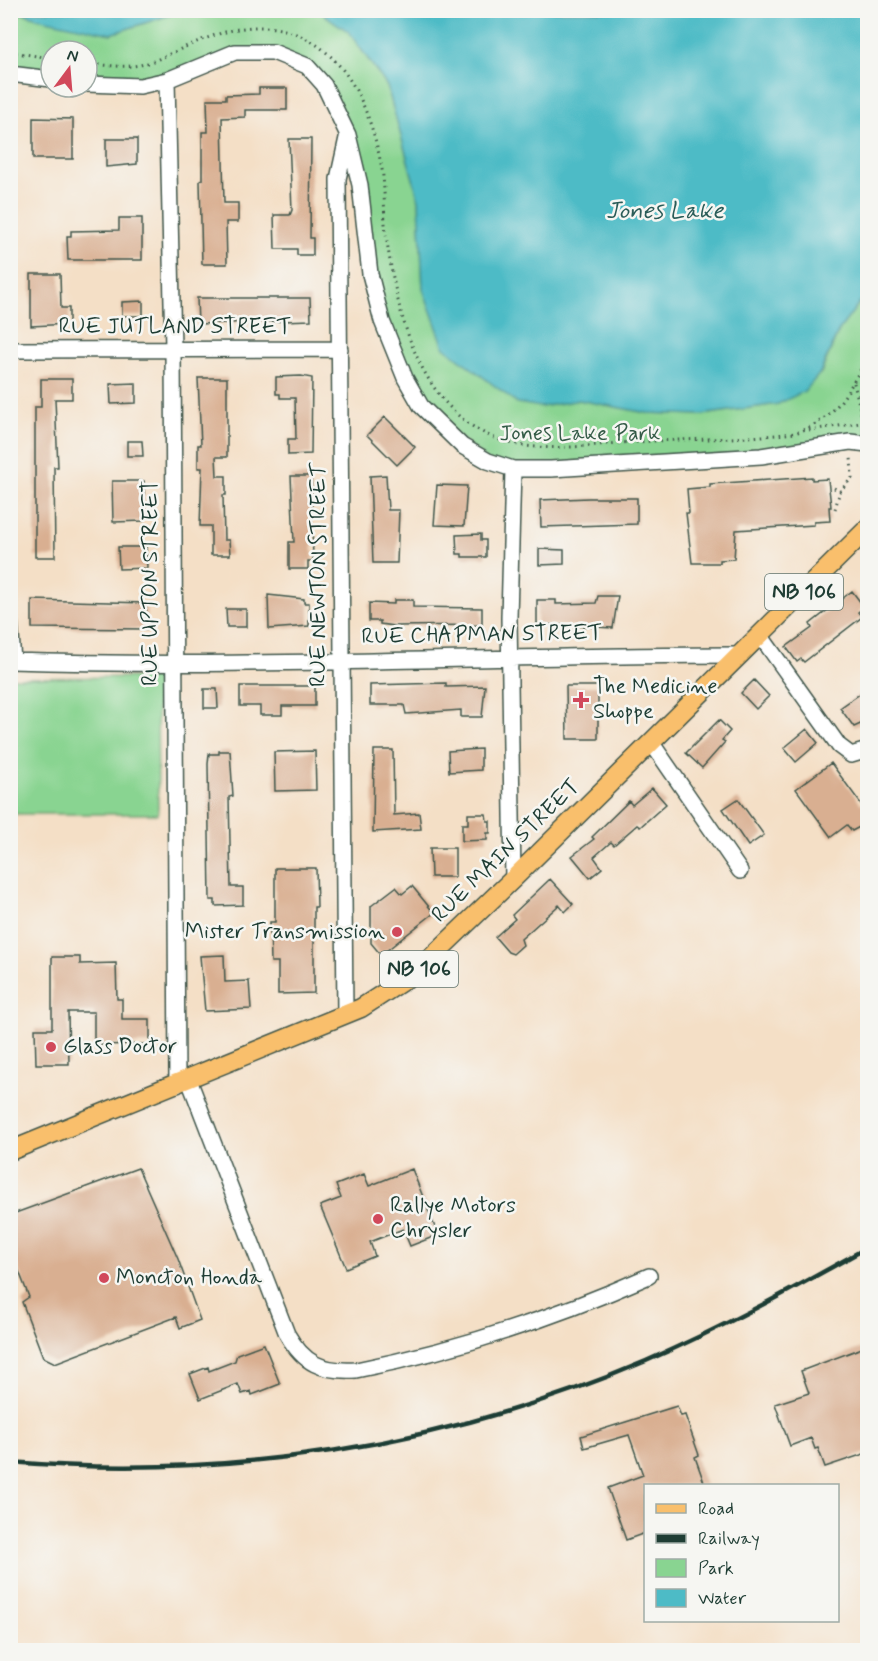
<svg xmlns="http://www.w3.org/2000/svg" width="878" height="1661" viewBox="0 0 878 1661" font-family="Mynerve,sans-serif">
	<style>
		.green { fill: #89d491; stroke: #548862; stroke-width: 1.5 }
		.water { fill: #4dbbc6; stroke: #367c7d; stroke-width: 1.5 }
		.building { fill: #d9af91 }
		.lines { fill: none; stroke-linecap: round; stroke-linejoin: round }
		.minor-casing { stroke: #3f554a; stroke-width: 18 }
		.major-casing { stroke: #3f554a; stroke-width: 21 }
		.path { stroke: #3f554a; stroke-width: 3; stroke-dasharray: 1.5 4.5; stroke-linecap: butt }
		.minor { stroke: #fff; stroke-width: 15 }
		.major { stroke: #f9bf6c; stroke-width: 18 }
		.rail { stroke: #1f3d34; stroke-width: 4.5 }
		.poi-dot { fill: #d1495b; stroke: #f6f6f2; stroke-width: 2 }
		.labels { text-anchor: middle; dominant-baseline: central; stroke-width: 5; stroke-linejoin: round; paint-order: stroke }
		.shield { fill: #f6f6f2; stroke: #60746d; stroke-width: 1.5 }
		.shield-label { font-size: 21px; font-weight: bold; fill: #1f3d34 }
		.street-label { font-size: 22px; fill: #1f3d34; stroke: #f6f6f2 }
		.park-label { font-size: 22px; fill: #345b47; stroke: #f6f6f2 }
		.poi-label { font-size: 22px; fill: #1f3d34; stroke: #f6f6f2; text-anchor: start }
		.water-label { font-size: 24px; font-style: italic; fill: #2a5c58; stroke: #f6f6f2 }
	</style>
	<rect width="100%" height="100%" fill="#f6f6f2"/>
	<filter id="ink" filterUnits="userSpaceOnUse"><feTurbulence type="fractalNoise" baseFrequency=".0167" numOctaves="2"/><feDisplacementMap in="SourceGraphic" scale="12" xChannelSelector="R" yChannelSelector="G"/><feConvolveMatrix kernelMatrix="1 2 1 2 8 2 1 2 1" color-interpolation-filters="sRGB"/></filter>
	<filter id="wash" filterUnits="userSpaceOnUse"><feTurbulence type="fractalNoise" baseFrequency=".008" numOctaves="4" result="noise"/><feDisplacementMap in="SourceGraphic" scale="24" xChannelSelector="R" yChannelSelector="G"/><feGaussianBlur stdDeviation="1.35" result="paint"/><feColorMatrix in="noise" values="0 0 0 0 0 0 0 0 0 0 0 0 0 0 0 0 0 1.4 0 .05"/><feComposite in="paint" operator="in"/></filter>
	<g filter="url(#wash)">
		<rect width="100%" height="100%" fill="#f4dfc6"/>
		<!-- green -->
		<path class="green" d="M11 11 111 34 182 11H319L349 32 387 86 419 200 423 289 541 407 579 400 647 413 702 415 778 404 821 373 839 330 860 302 867 299V444L551 469 488 461 421 406 382 321 348 135 307 66 235 52 167 80 87 84V51H51V79L11 74Z
			M157 677 158 814H11V678Z"/>
		<!-- water -->
		<path class="water" d="M19 11H182L111 34 37 18Z
			M319 11H867V299L860 302 839 330 820 373 805 391 778 404 701 415 647 413 579 400 541 407 517 403 444 347 423 289 419 200 387 86 349 32Z"/>
		<g id="blocks">
			<!-- building -->
			<path class="building" d="M259 88H287V110H245V117L222 118 224 203H238V222H226L227 264H202L200 181 202 180V132H208L207 99H226V95L259 94Z
				M33 118 73 119V159H33Z
				M106 139H137V164L106 167Z
				M289 139H311L310 238H313V255H297V249H275L274 215H290L292 210Z
				M119 218H142V260H68L67 236H71V231L119 230Z
				M31 274H60L61 308H69V324L31 326Z
				M197 298H310L311 320 198 324Z
				M143 301V316H122V302Z
				M301 376 312 378 311 454 288 455V439H296L295 398H280V394H276V377Z
				M198 378H227V457H216L217 476H226V495H223L224 540H229L230 555H211V526H200L202 468H198V445H201Z
				M41 379H72V399H55L58 467H54L55 557H35V407H41Z
				M136 383V403L111 404 110 384Z
				M385 417 415 447 397 465 367 435Z
				M127 441H142L143 456H127Z
				M386 475 388 510H399L397 563H373L370 476Z
				M291 476H311L313 561H308V569H289V542H294Z
				M812 477V480L828 479 831 507H829L830 521 814 522V525L736 530 734 559 720 560V563H692L686 513H689L687 489 710 487V484Z
				M112 481H144V521L113 522Z
				M437 485 467 486 464 526 434 525Z
				M589 498H637V524L541 527 540 500Z
				M481 534V540H486V557H462V554H457L456 535Z
				M118 547H146L147 568 119 569Z
				M539 549 564 550V564L539 565Z
				M852 591 864 607 858 612 862 617 804 662 801 659 797 662 786 647 812 628 810 624Z
				M268 595 304 599V603H309V626L269 629Z
				M598 596H618L613 628 537 624V600H556V604L596 603Z
				M32 600 146 603 147 629 32 628Z
				M394 600H413V607L482 608V625L394 626 380 624V621H369V603L394 604Z
				M226 609H246V627H227Z
				M754 680 769 696 756 709 741 693Z
				M446 683V687L485 686 482 717H461V710L406 714 404 705H370V685Z
				M240 686H315V706H282V715H260V706H240Z
				M566 686H598V739H567Z
				M204 689H217L218 708H204Z
				M867 689V721L854 727 840 708Z
				M719 720 730 731 722 740 725 742 702 768 686 753Z
				M807 729 818 743 796 762 784 748Z
				M481 749V770L449 772 448 751Z
				M374 750H393L394 815 419 813 421 829 373 832Z
				M219 751H230L233 796 229 797 231 887H243V905L215 906V900H210L208 764 209 754H219Z
				M315 751 316 790 275 791 274 752Z
				M831 763 861 804 867 799V823L852 831 847 825 831 837 796 789Z
				M652 788 666 804 640 827 637 825 614 845 611 842 594 857 602 868 590 878 572 856 594 839 592 837 629 801 632 805Z
				M738 799 764 835 748 846 723 809Z
				M468 814H486L487 821H490V833H487V840L462 841V824H468Z
				M430 848H455V877H431Z
				M275 868H316L317 907H314V993L278 994V962H271L270 922H275Z
				M550 879 573 904 565 912 559 905 521 939 523 945 513 954 508 952 495 937 515 919 512 915Z
				M412 886 434 913 381 955 371 943V906L396 887 402 894Z
				M224 955 225 982 249 981 251 1009 205 1011 200 956Z
				M52 957H80V964L116 963 117 999H122V1019H150V1044L94 1045V1012H68L69 1064H36L35 1029H52Z
				M138 1168 178 1259 200 1320 180 1328 176 1317 55 1363 43 1357 22 1302 29 1297 10 1248V1215Z
				M412 1169 438 1235 410 1246 403 1229 370 1242 375 1256 346 1268 320 1206 341 1198 336 1185 364 1174 369 1186Z
				M264 1344 280 1384 252 1395 251 1391 242 1394 238 1384 200 1399 190 1374 208 1367 209 1371 235 1361 237 1354Z
				M867 1346V1453L825 1467 818 1448 815 1449 811 1438 790 1446 775 1404 809 1393 801 1371Z
				M677 1406 681 1416 685 1415 699 1455 695 1457 705 1485H645V1533L626 1540 608 1488 643 1475 629 1435 584 1448 581 1436Z"/>
		</g>
	</g>
	<g filter="url(#ink)">
		<use href="#blocks" fill-opacity="0" stroke="#3f554a" stroke-width="1.5"/>
		<g class="lines">
			<defs>
				<path id="minor" d="M10 74 51 79
					M167 80 173 348 177 1085
					M87 84 140 86 167 80 235 52H273L307 66 324 85 348 135 360 185 370 274 382 321 405 378 421 406 462 446 488 461 513 469H551L761 456 850 442 868 444
					M10 350 340 349
					M513 469 509 618 513 879
					M10 621 13 661
					M760 635 839 746 851 755 868 750
					M10 661C253 669 496 655 739 655
					M651 742 740 871
					M345 1015 338 179 347 138
					M189 1080 287 1334C304 1364 322 1372 356 1370 458 1350 554 1318 649 1276"/>
				<path id="major" d="M10 1151 361 1008 415 973 513 879 868 528"/>
			</defs>
			<!-- minor casing -->
			<use href="#minor" class="minor-casing"/>
			<!-- major casing -->
			<use href="#major" class="major-casing"/>
			<!-- path -->
			<path class="path" d="M10 52 51 58
				M87 63C102 65 117 67 132 66 147 65 161 58 174 52 216 33 258 15 303 37 351 60 371 115 381 164 386 187 383 211 386 234 396 309 417 408 497 439 539 455 592 444 636 442 689 439 743 439 795 433 839 418 845 393 868 358
				M854 383 863 422
				M809 430 868 422
				M834 488 840 491 852 478 851 456
				M835 509 840 491
				M867 838 868 839"/>
			<!-- minor -->
			<use href="#minor" class="minor"/>
			<!-- major -->
			<use href="#major" class="major"/>
			<!-- rail -->
			<path class="rail" d="M10 1462C228 1480 445 1447 646 1361 722 1328 795 1288 868 1247"/>
		</g>
	</g>
	<!-- markers -->
	<g class="poi-dot">
		<path d="M578 691h6v6h6v6h-6v6h-6v-6h-6v-6h6z"/>
		<circle cx="397" cy="932" r="6"/>
		<circle cx="51" cy="1047" r="6"/>
		<circle cx="378" cy="1219" r="6"/>
		<circle cx="104" cy="1278" r="6"/>
	</g>
	<g class="labels">
		<!-- shield labels -->
		<g class="shield">
			<rect x="765" y="574" width="78" height="36" rx="4.5"/>
			<rect x="380" y="951" width="78" height="36" rx="4.5"/>
		</g>
		<g class="shield-label">
			<text x="804" y="592">NB 106</text>
			<text x="419" y="969">NB 106</text>
		</g>
		<!-- street labels -->
		<g class="street-label">
			<text x="175" y="327">RUE JUTLAND STREET</text>
			<text transform="translate(319 575) rotate(-90)">RUE NEWTON STREET</text>
			<text transform="translate(151 583) rotate(-90)">RUE UPTON STREET</text>
			<text transform="translate(482 635) rotate(-1)">RUE CHAPMAN STREET</text>
			<text transform="translate(506 851) rotate(-44)">RUE MAIN STREET</text>
		</g>
		<!-- park labels -->
		<g class="park-label">
			<text x="580" y="434">Jones Lake Park</text>
		</g>
		<!-- poi labels -->
		<g class="poi-label">
			<text x="593" y="687">The Medicine<tspan x="593" dy="25">Shoppe</tspan></text>
			<text x="385" y="932" text-anchor="end">Mister Transmission</text>
			<text x="63" y="1047">Glass Doctor</text>
			<text x="390" y="1206">Rallye Motors<tspan x="390" dy="25">Chrysler</tspan></text>
			<text x="116" y="1278">Moncton Honda</text>
		</g>
		<!-- water labels -->
		<g class="water-label">
			<text x="665" y="211">Jones Lake</text>
		</g>
	</g>
	<!-- margin -->
	<rect width="878" height="1661" fill="none" stroke="#f6f6f2" stroke-width="36"/>
	<!-- legend -->
	<rect x="644" y="1484" width="195" height="138" fill="#f6f6f2" stroke="#a0aca6" stroke-width="1.5"/>
	<rect x="656" y="1504" width="30" height="9" fill="#f9bf6c" stroke="#a0aca6" stroke-width="1.5"/>
	<text x="698" y="1514" font-size="18" fill="#1f3d34">Road</text>
	<rect x="656" y="1534" width="30" height="9" fill="#1f3d34" stroke="#a0aca6" stroke-width="1.5"/>
	<text x="698" y="1544" font-size="18" fill="#1f3d34">Railway</text>
	<rect x="656" y="1559" width="30" height="18" fill="#89d491" stroke="#a0aca6" stroke-width="1.5"/>
	<text x="698" y="1574" font-size="18" fill="#1f3d34">Park</text>
	<rect x="656" y="1589" width="30" height="18" fill="#4dbbc6" stroke="#a0aca6" stroke-width="1.5"/>
	<text x="698" y="1604" font-size="18" fill="#1f3d34">Water</text>
	<!-- north arrow -->
	<g transform="translate(69 69) rotate(16)"><circle r="28" fill="#f6f6f2" stroke="#a0aca6" stroke-width="1.5"/>
	<path d="M0-4.5L10 22L0 15L-10 22Z" fill="#d1495b"/>
	<text y="-9" font-size="16" font-weight="bold" text-anchor="middle" fill="#1f3d34">N</text>
	</g>
</svg>
